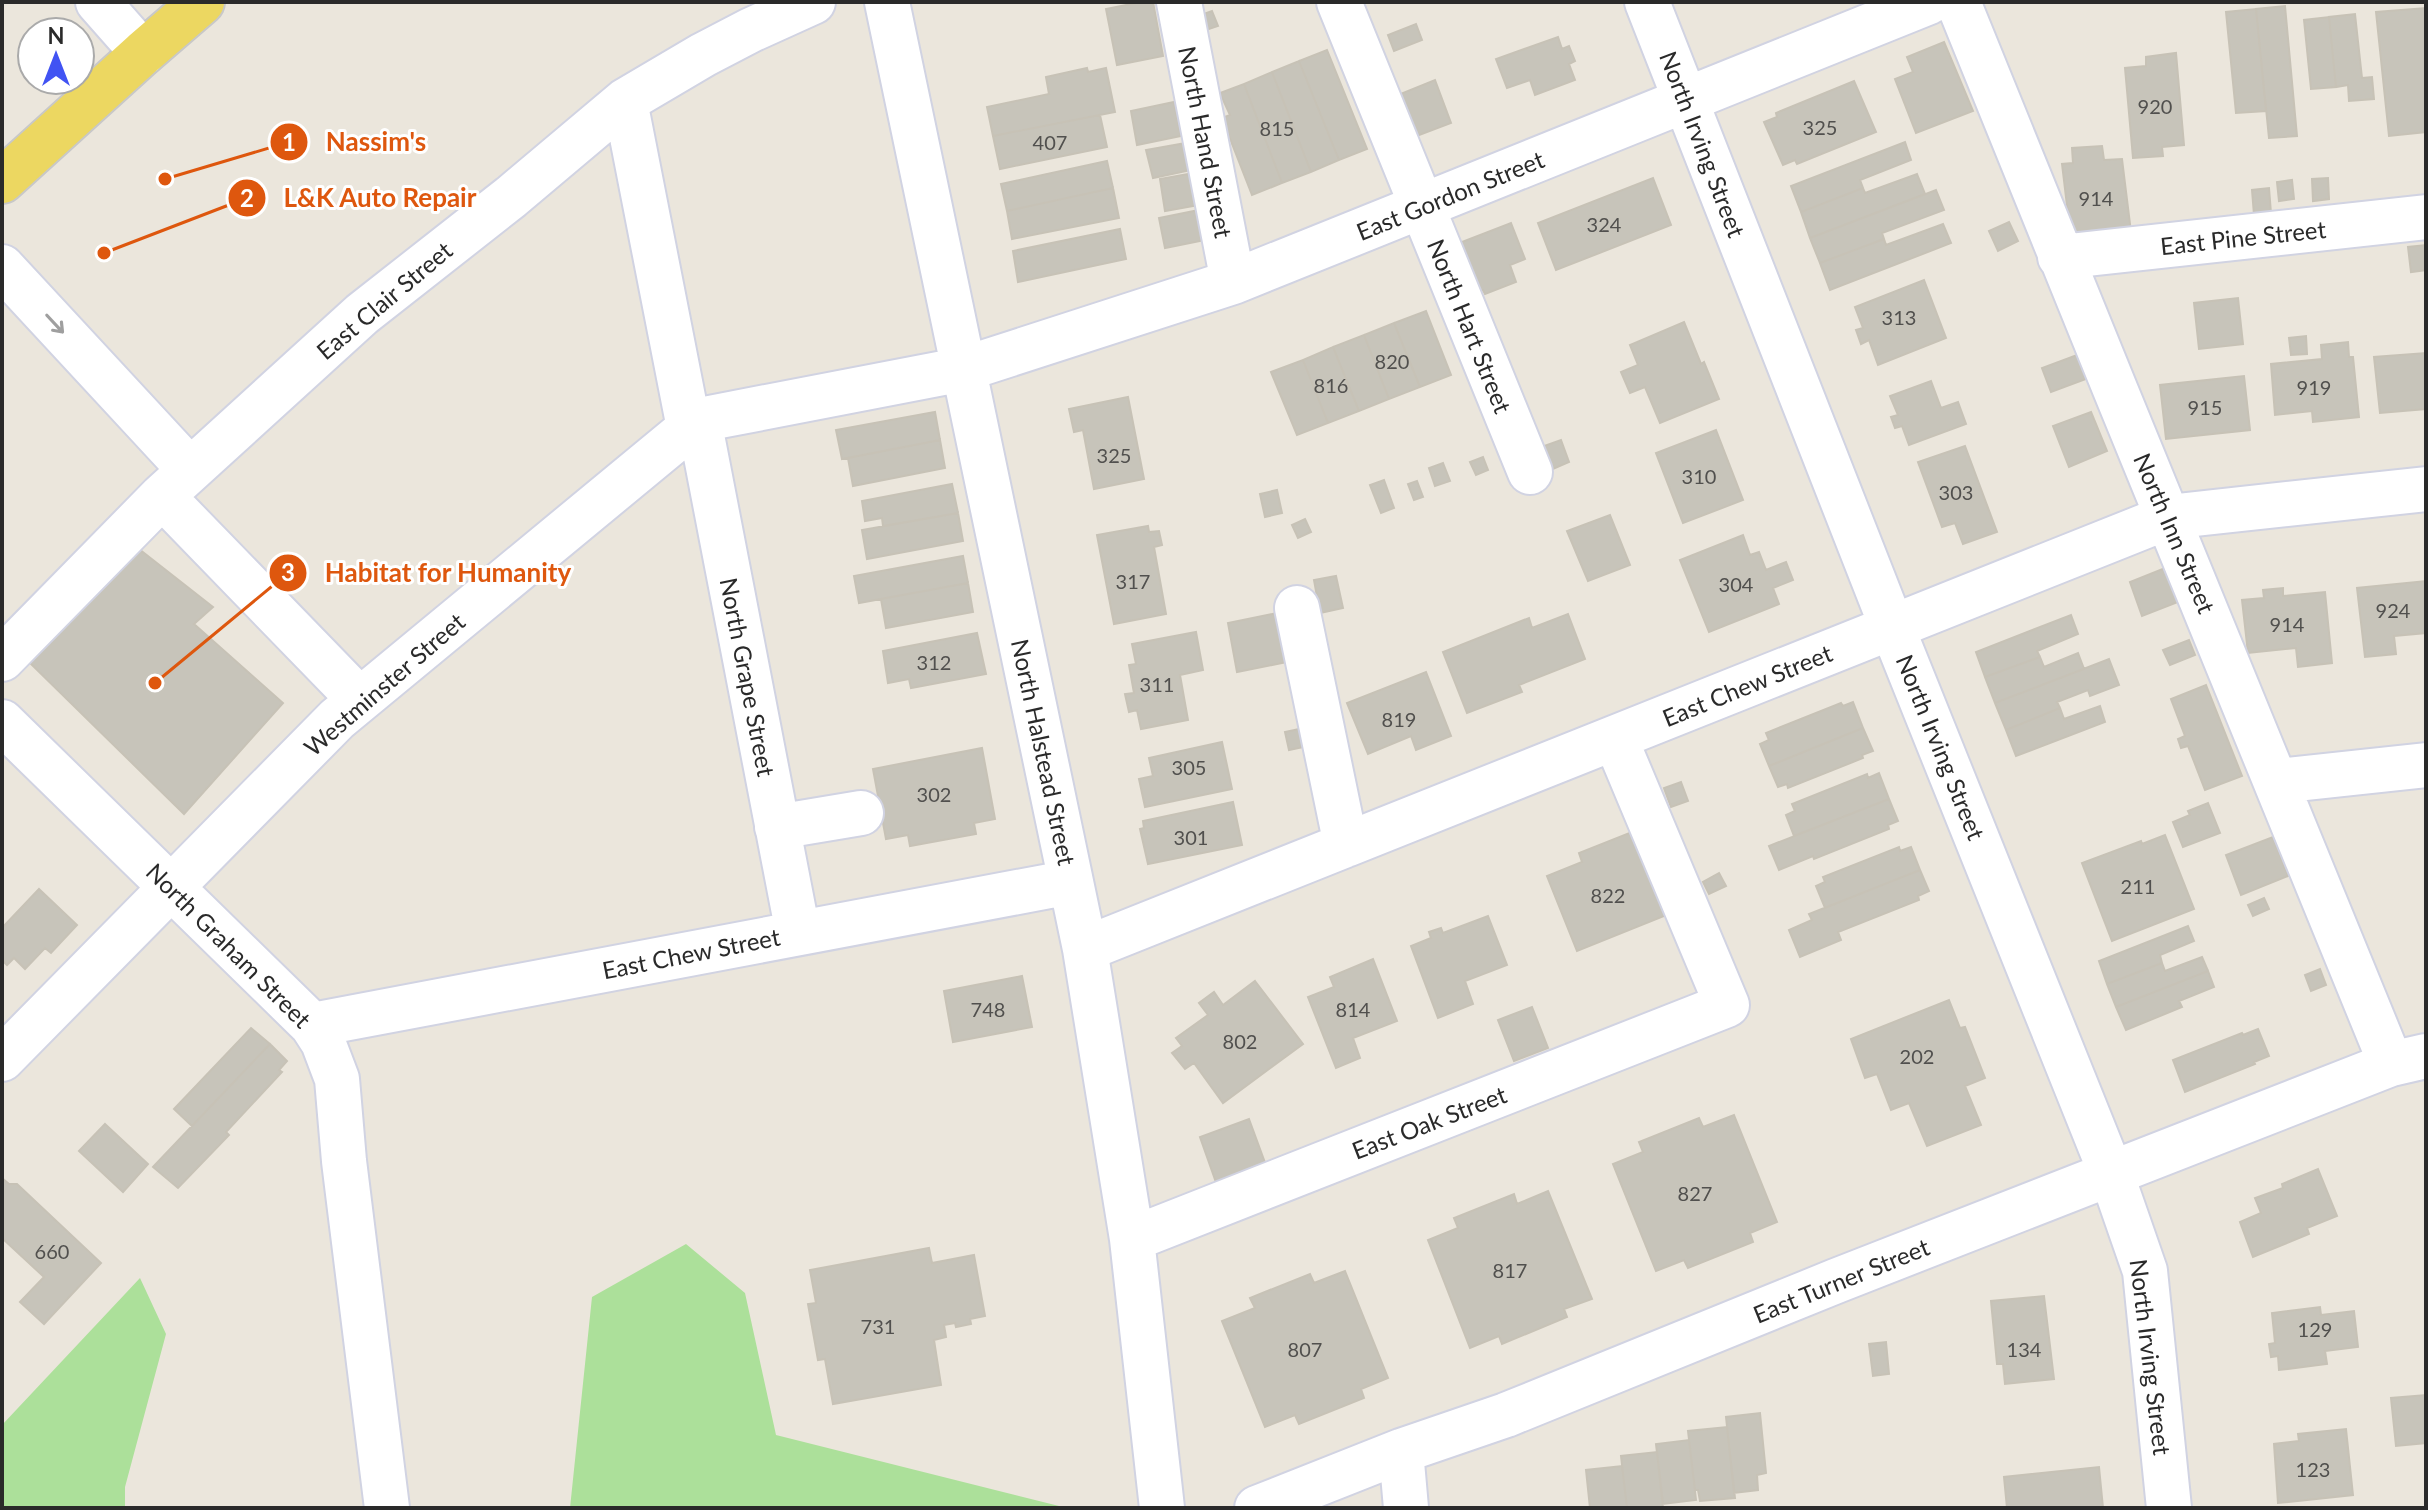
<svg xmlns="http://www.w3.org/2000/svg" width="2428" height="1510" viewBox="0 0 2428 1510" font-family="Lato,sans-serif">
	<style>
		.green { fill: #ace09a }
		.building { fill: #c7c4ba; stroke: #c7c2b6; stroke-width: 2 }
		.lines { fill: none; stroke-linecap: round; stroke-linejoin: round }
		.minor-casing { stroke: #d1d3e2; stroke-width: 48 }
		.major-casing { stroke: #c8c8c8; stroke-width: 48 }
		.minor { stroke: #fff; stroke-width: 44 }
		.major { stroke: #ecd761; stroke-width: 44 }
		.oneway { stroke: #9f9f9f }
		.labels { text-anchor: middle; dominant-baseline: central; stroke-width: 6; stroke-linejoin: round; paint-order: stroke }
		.number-label { font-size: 20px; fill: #51504e }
		.street-label { font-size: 24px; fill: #2a2a2a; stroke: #fff }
		.leader { fill: none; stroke: #de570e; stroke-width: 3 }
		.callout-dot { fill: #de570e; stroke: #fff; stroke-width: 3 }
		.mark-label { font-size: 24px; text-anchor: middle; font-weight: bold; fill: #fff }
		.callout-label { font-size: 26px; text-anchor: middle; font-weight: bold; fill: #de570e; stroke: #fff; stroke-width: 6; stroke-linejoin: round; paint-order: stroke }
	</style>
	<rect width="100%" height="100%" fill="#ebe6dc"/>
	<!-- green -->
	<path class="green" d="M686 1244 745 1293 776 1435 1067 1508H570L592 1297Z
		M140 1278 166 1334 125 1487V1508H2V1425Z"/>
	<!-- building -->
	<path class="building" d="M1141 2H1153L1163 56 1117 65 1106 9Z
		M2285 6 2297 136 2269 138 2256 9Z
		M2426 8V132L2389 136 2376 12Z
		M2256 9 2266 111 2236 113 2226 12Z
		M1212 11 1218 26 1200 32 1195 17Z
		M2355 14 2362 78 2372 77 2374 99 2349 101 2348 85 2336 87 2329 17Z
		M2329 17 2336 87 2311 89 2304 20Z
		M1416 24 1422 40 1394 51 1388 35Z
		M1558 37 1562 49 1569 46 1575 61 1569 64 1575 80 1535 95 1530 80 1507 88 1496 59Z
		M1944 42 1973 111 1916 133 1895 79 1913 72 1907 57Z
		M1327 50 1367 149 1339 160 1299 61Z
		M2176 53 2184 145 2162 147 2163 156 2133 158 2125 68 2146 66V57Z
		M1299 61 1339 160 1311 172 1272 72Z
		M1087 68 1088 72 1106 68 1115 112 993 136 987 107 1049 94 1046 77Z
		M1272 72 1311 172 1282 183 1244 84Z
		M1435 80 1451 123 1414 137 1398 95Z
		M1854 81 1876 132 1797 164 1795 160 1783 165 1764 122 1777 117 1776 113Z
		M1244 84 1282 183 1252 195 1222 118 1230 115 1220 93Z
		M1174 102 1181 136 1137 145 1131 111Z
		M1100 115 1107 147 1000 169 993 136Z
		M1905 142 1911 160 1860 180 1863 188 1801 212 1791 186Z
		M1186 143 1191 170 1153 178 1146 150Z
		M2102 146 2104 160 2122 159 2131 232 2071 239 2062 164 2073 163 2072 148Z
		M1107 161 1113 188 1007 211 1001 184Z
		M1194 173 1199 205 1165 211 1160 179Z
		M1917 174 1925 194 1810 238 1801 212 1863 188 1865 193Z
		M1653 178 1671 225 1556 270 1538 223Z
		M2328 178 2329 199 2313 201 2312 179Z
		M2292 180 2294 199 2279 201 2277 182Z
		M1113 188 1119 218 1012 239 1007 211Z
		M2269 188 2271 213 2254 215 2252 190Z
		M1936 190 1944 210 1882 233 1884 239 1820 263 1810 238Z
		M1199 210 1205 240 1165 248 1159 218Z
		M2009 222 2018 241 1998 251 1989 231Z
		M1511 223 1525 259 1510 265 1516 282 1485 294 1483 290 1472 294 1454 245Z
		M1943 224 1951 243 1830 290 1820 263 1884 239 1886 245Z
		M1120 229 1126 259 1018 282 1013 251Z
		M2426 245V270L2411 272 2408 247Z
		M1924 280 1946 338 1878 365 1869 340 1861 344 1856 330 1863 328 1855 307Z
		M2238 298 2243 344 2199 349 2194 303Z
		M1426 311 1451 375 1420 387 1394 323Z
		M1684 322 1701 364 1704 362 1719 399 1660 423 1645 387 1630 393 1621 372 1638 365 1630 345Z
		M1394 323 1420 387 1389 399 1364 335Z
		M1364 335 1389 399 1359 411 1333 347Z
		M2306 336 2307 354 2291 355 2289 338Z
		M2348 342 2349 357H2353L2359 417 2313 422 2312 411 2275 415 2271 364 2322 359 2321 345Z
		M1333 347 1359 411 1328 423 1303 360Z
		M2426 353V409L2380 413 2374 357Z
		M2077 355 2086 379 2051 392 2042 368Z
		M1303 360 1328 423 1297 435 1271 372Z
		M2244 376 2250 430 2166 439 2160 385Z
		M1931 381 1941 408 1958 402 1966 424 1909 445 1902 426 1895 428 1891 417 1898 415 1890 396Z
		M1128 397 1144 479 1094 489 1083 430 1074 432 1069 409Z
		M935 412 940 440 842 459 836 430Z
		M2091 412 2107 451 2069 467 2053 426Z
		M1716 430 1743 500 1683 523 1656 453Z
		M940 440 945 468 853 486 848 458Z
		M1561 440 1569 462 1553 469 1544 446Z
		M1965 446 1997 532 1963 544 1955 523 1942 527 1918 462Z
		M1483 457 1488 470 1476 475 1470 462Z
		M1443 463 1450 481 1435 486 1429 468Z
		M1384 480 1394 508 1381 513 1370 485Z
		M1417 481 1423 497 1414 500 1408 484Z
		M952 484 958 513 883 526 882 518 865 521 862 501Z
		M1277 490 1282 513 1265 517 1260 494Z
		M958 513 963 541 867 559 862 530Z
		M1610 515 1630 565 1588 581 1567 531Z
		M1305 519 1311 532 1298 538 1292 525Z
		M1148 526 1149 532 1159 531 1162 545 1154 547 1166 614 1114 624 1097 535Z
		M1743 535 1750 555 1759 552 1766 570 1786 562 1793 580 1773 588 1779 604 1709 632 1680 560Z
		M139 549 213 607 194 624 283 703 184 814 30 663Z
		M963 556 968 583 859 603 854 576Z
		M2165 568 2178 602 2142 616 2130 582Z
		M1336 576 1343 608 1320 613 1314 580Z
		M2426 581V633L2394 636 2396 654 2365 657 2357 588Z
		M968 583 973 612 886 628 881 599Z
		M2283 588V596L2325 592 2332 663 2298 667 2296 648 2248 653 2242 600 2264 598 2263 590Z
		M1277 613 1287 662 1237 672 1228 623Z
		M1568 614 1585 659 1519 685 1522 692 1467 713 1443 652 1529 618 1532 628Z
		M2071 615 2078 634 2037 651 2040 657 1985 677 1976 652Z
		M1196 632 1203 670 1180 675 1188 720 1141 729 1137 710 1129 712 1125 694 1134 693 1129 665 1136 664 1132 644Z
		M977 633 986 674 911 688 909 679 888 683 883 651Z
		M2189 640 2195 655 2170 665 2163 650Z
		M2078 653 2084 669 1995 703 1985 677 2040 657 2044 667Z
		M2109 659 2119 685 2090 696 2088 690 2057 702 2060 708 2006 730 1995 703Z
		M1426 672 1451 736 1416 750 1411 736 1368 754 1347 703Z
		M2206 685 2242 776 2205 790 2188 746 2181 748 2178 739 2185 736 2171 699Z
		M1853 702 1863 728 1769 766 1760 744 1769 740 1766 733 1841 703 1843 706Z
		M2100 706 2105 722 2016 756 2006 730 2060 708 2064 719Z
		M1304 728 1308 746 1289 750 1285 732Z
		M1863 728 1873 751 1862 755 1863 758 1788 788 1787 784 1778 787 1769 766Z
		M1222 742 1232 789 1145 807 1139 779 1153 776 1149 758Z
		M982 748 995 819 974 823 976 834 910 846 908 835 886 839 873 769Z
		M1879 773 1889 799 1794 836 1786 815 1795 811 1792 804 1867 774 1868 778Z
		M1681 782 1688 801 1671 807 1664 788Z
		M1889 799 1898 821 1888 825 1889 829 1814 859 1813 856 1779 870 1769 846Z
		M1233 802 1242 845 1148 864 1140 829 1144 828 1143 821Z
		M2208 803 2220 833 2183 847 2173 822 2190 815 2188 811Z
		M1637 830 1669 914 1577 951 1547 876 1582 862 1579 853Z
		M2165 835 2194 909 2112 941 2082 863 2141 841 2142 844Z
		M2273 837 2288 876 2241 895 2226 855Z
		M1899 847 1900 851 1911 847 1920 870 1825 908 1816 886 1825 882 1823 877Z
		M1920 870 1929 891 1918 896 1919 900 1838 932 1841 940 1800 957 1789 930 1812 920 1809 914Z
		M1719 873 1726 886 1709 894 1703 882Z
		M39 889 77 925 51 953 45 948 25 969 14 958 7 965 2 960V928Z
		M2264 898 2269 909 2253 916 2248 905Z
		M1488 916 1507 965 1465 981 1473 1004 1438 1018 1411 946 1431 938 1429 932 1441 928 1443 933Z
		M2188 926 2194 941 2160 955 2162 963 2107 984 2099 961Z
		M2202 957 2208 971 2116 1007 2107 984 2162 963 2165 971Z
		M1373 959 1397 1021 1353 1038 1360 1058 1336 1068 1308 997 1334 987 1330 977Z
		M2320 969 2326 985 2311 991 2305 975Z
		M2208 971 2214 987 2179 1001 2182 1007 2126 1030 2116 1007Z
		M1022 976 1032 1027 953 1042 944 991Z
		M1255 981 1303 1044 1223 1103 1194 1063 1185 1069 1172 1053 1182 1046 1176 1038 1208 1015 1199 1003 1214 992 1223 1005Z
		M1949 1000 1960 1028 1965 1027 1985 1078 1965 1086 1981 1125 1927 1146 1909 1103 1891 1110 1877 1074 1865 1078 1851 1039Z
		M1532 1007 1548 1048 1514 1061 1498 1020Z
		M251 1028 270 1044 192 1126 174 1109Z
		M2258 1029 2269 1056 2254 1062 2255 1064 2185 1092 2173 1060 2242 1033 2243 1035Z
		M270 1044 287 1061 279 1070 282 1072 226 1132 229 1135 178 1188 153 1167Z
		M1734 1115 1777 1222 1750 1233 1753 1242 1688 1268 1684 1260 1656 1271 1613 1164 1643 1152 1639 1142 1699 1118 1703 1127Z
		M1249 1119 1268 1171 1218 1188 1200 1137Z
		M105 1124 148 1164 123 1192 79 1151Z
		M2318 1169 2337 1216 2307 1228 2309 1234 2253 1257 2240 1222 2261 1213 2255 1198 2283 1188 2282 1184Z
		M2 1178 9 1184H17L101 1263 44 1324 20 1302 44 1277 2 1238Z
		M1548 1191 1592 1299 1564 1309 1567 1317 1502 1344 1499 1336 1470 1348 1428 1240 1458 1228 1454 1218 1514 1194 1517 1204Z
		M929 1248 932 1263 974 1255 985 1316 970 1319 971 1324 956 1327 955 1323 944 1325 946 1337 934 1340 941 1385 833 1404 825 1359 818 1360 808 1304 816 1303 810 1270Z
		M1345 1271 1388 1378 1361 1389 1364 1398 1299 1424 1295 1415 1265 1427 1222 1321 1255 1308 1250 1298 1310 1274 1314 1283Z
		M2044 1296 2054 1379 2005 1384 2003 1364H1997L1991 1301Z
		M2320 1307 2321 1315 2354 1311 2358 1347 2325 1351 2327 1364 2279 1370 2278 1356 2271 1357 2269 1344 2275 1343 2272 1313Z
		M1886 1342 1889 1374 1873 1376 1869 1344Z
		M2426 1395V1443L2396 1446 2391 1398Z
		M1760 1413 1766 1473 1757 1475 1758 1490 1734 1493 1726 1417Z
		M1727 1427 1735 1498 1700 1501 1698 1490H1695L1688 1431Z
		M2346 1429 2353 1495 2278 1503 2274 1444 2299 1441 2298 1434Z
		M1689 1440 1696 1500 1663 1504 1656 1444Z
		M1657 1452 1663 1508H1627L1621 1456Z
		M1622 1466 1627 1508H1590L1586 1470Z
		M2099 1467 2103 1508H2007L2004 1477Z"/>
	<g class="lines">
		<defs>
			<path id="minor" d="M98 2 143 53
				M887 2 1085 949 1132 1239 1162 1508
				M1179 2 1233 282
				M1339 2 1530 472
				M1647 2 1892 627 2111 1173 2145 1271 2169 1508
				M1958 2C2100 357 2248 709 2391 1064
				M625 101 689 428
				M2060 257 2426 217
				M2 267 190 470
				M699 420 798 933
				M162 496 360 700
				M1297 608 1346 845
				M2 659 162 496 362 314 511 197 625 101 703 55 751 30 813 2
				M2 722 312 1025 323 1042 337 1079 344 1161 387 1508
				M2277 781 2426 765
				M777 827 861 813
				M1085 949 2168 517 2426 489
				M312 1025 1071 882
				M2 1059 337 719 699 420 964 369 1233 282 1929 2
				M1132 1239 1727 1005 1615 738
				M1401 1451 1406 1508
				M1257 1508 1401 1451 1506 1415 1836 1281 2391 1064 2426 1056"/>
			<path id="major" d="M2 181 143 53 202 2"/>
		</defs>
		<!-- minor casing -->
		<use href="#minor" class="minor-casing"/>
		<!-- major casing -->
		<use href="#major" class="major-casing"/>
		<!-- minor -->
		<use href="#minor" class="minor"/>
		<!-- major -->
		<use href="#major" class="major"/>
	</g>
	<!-- one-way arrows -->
	<defs><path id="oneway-shaft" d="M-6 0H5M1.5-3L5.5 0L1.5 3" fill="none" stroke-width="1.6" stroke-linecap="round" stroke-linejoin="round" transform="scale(2)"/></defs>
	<use class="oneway" href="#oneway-shaft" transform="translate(55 324) rotate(47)"/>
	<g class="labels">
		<!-- number labels -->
		<g class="number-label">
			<text x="2155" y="106">920</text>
			<text x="1820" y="127">325</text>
			<text x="1277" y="128">815</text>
			<text x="1050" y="142">407</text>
			<text x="2096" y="198">914</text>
			<text x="1604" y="224">324</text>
			<text x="1899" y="317">313</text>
			<text x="1392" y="361">820</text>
			<text x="1331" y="385">816</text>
			<text x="2314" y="387">919</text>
			<text x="2205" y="407">915</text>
			<text x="1114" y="455">325</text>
			<text x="1699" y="476">310</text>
			<text x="1956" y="492">303</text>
			<text x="1133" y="581">317</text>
			<text x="1736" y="584">304</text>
			<text x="2393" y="610">924</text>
			<text x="2287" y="624">914</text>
			<text x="934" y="662">312</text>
			<text x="1157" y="684">311</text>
			<text x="1399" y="719">819</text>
			<text x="1189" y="767">305</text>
			<text x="934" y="794">302</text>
			<text x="1191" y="837">301</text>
			<text x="2138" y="886">211</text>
			<text x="1608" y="895">822</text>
			<text x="988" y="1009">748</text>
			<text x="1353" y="1009">814</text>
			<text x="1240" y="1041">802</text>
			<text x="1917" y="1056">202</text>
			<text x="1695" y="1193">827</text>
			<text x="52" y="1251">660</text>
			<text x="1510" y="1270">817</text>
			<text x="878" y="1326">731</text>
			<text x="2315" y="1329">129</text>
			<text x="1305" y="1349">807</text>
			<text x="2024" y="1349">134</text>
			<text x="2313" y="1469">123</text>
		</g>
		<!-- street labels -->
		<g class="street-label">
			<text transform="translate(1206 142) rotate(79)">North Hand Street</text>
			<text transform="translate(1703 144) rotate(69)">North Irving Street</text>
			<text transform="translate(1450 195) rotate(-22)">East Gordon Street</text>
			<text transform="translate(2243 237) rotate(-6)">East Pine Street</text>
			<text transform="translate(384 300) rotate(-40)">East Clair Street</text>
			<text transform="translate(1470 326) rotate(68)">North Hart Street</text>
			<text transform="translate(2175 533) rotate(67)">North Inn Street</text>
			<text transform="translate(748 677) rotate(79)">North Grape Street</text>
			<text transform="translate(384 684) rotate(-41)">Westminster Street</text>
			<text transform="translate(1747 685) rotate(-22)">East Chew Street</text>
			<text transform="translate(1941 747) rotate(68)">North Irving Street</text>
			<text transform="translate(1044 752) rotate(78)">North Halstead Street</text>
			<text transform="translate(229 945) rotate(45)">North Graham Street</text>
			<text transform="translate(691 953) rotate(-11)">East Chew Street</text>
			<text transform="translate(1429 1122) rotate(-21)">East Oak Street</text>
			<text transform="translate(1841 1280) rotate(-22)">East Turner Street</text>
			<text transform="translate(2151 1357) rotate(83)">North Irving Street</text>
		</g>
	</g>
	<!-- callouts -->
	<path class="leader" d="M165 179L289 142M104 253L247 198M155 683L288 573"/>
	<g class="callout-dot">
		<circle cx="165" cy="179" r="8"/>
		<circle cx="104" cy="253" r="8"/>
		<circle cx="155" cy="683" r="8"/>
		<circle cx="289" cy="142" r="20"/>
		<circle cx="247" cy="198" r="20"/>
		<circle cx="288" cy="573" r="20"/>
	</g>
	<g class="mark-label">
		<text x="289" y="151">1</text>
		<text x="247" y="207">2</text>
		<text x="288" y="581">3</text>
	</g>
	<g class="callout-label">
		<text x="376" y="151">Nassim's</text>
		<text x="380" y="207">L&amp;K Auto Repair</text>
		<text x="448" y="582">Habitat for Humanity</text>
	</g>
	<!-- border -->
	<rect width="2428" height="1510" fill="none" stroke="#2a2a2a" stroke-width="8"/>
	<!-- north arrow -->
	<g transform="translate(56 56)"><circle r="38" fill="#ffffff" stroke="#aaaaaa" stroke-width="2"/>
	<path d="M0-6L14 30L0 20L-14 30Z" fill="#4153f3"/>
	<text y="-12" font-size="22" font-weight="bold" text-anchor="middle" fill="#2a2a2a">N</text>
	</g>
</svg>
